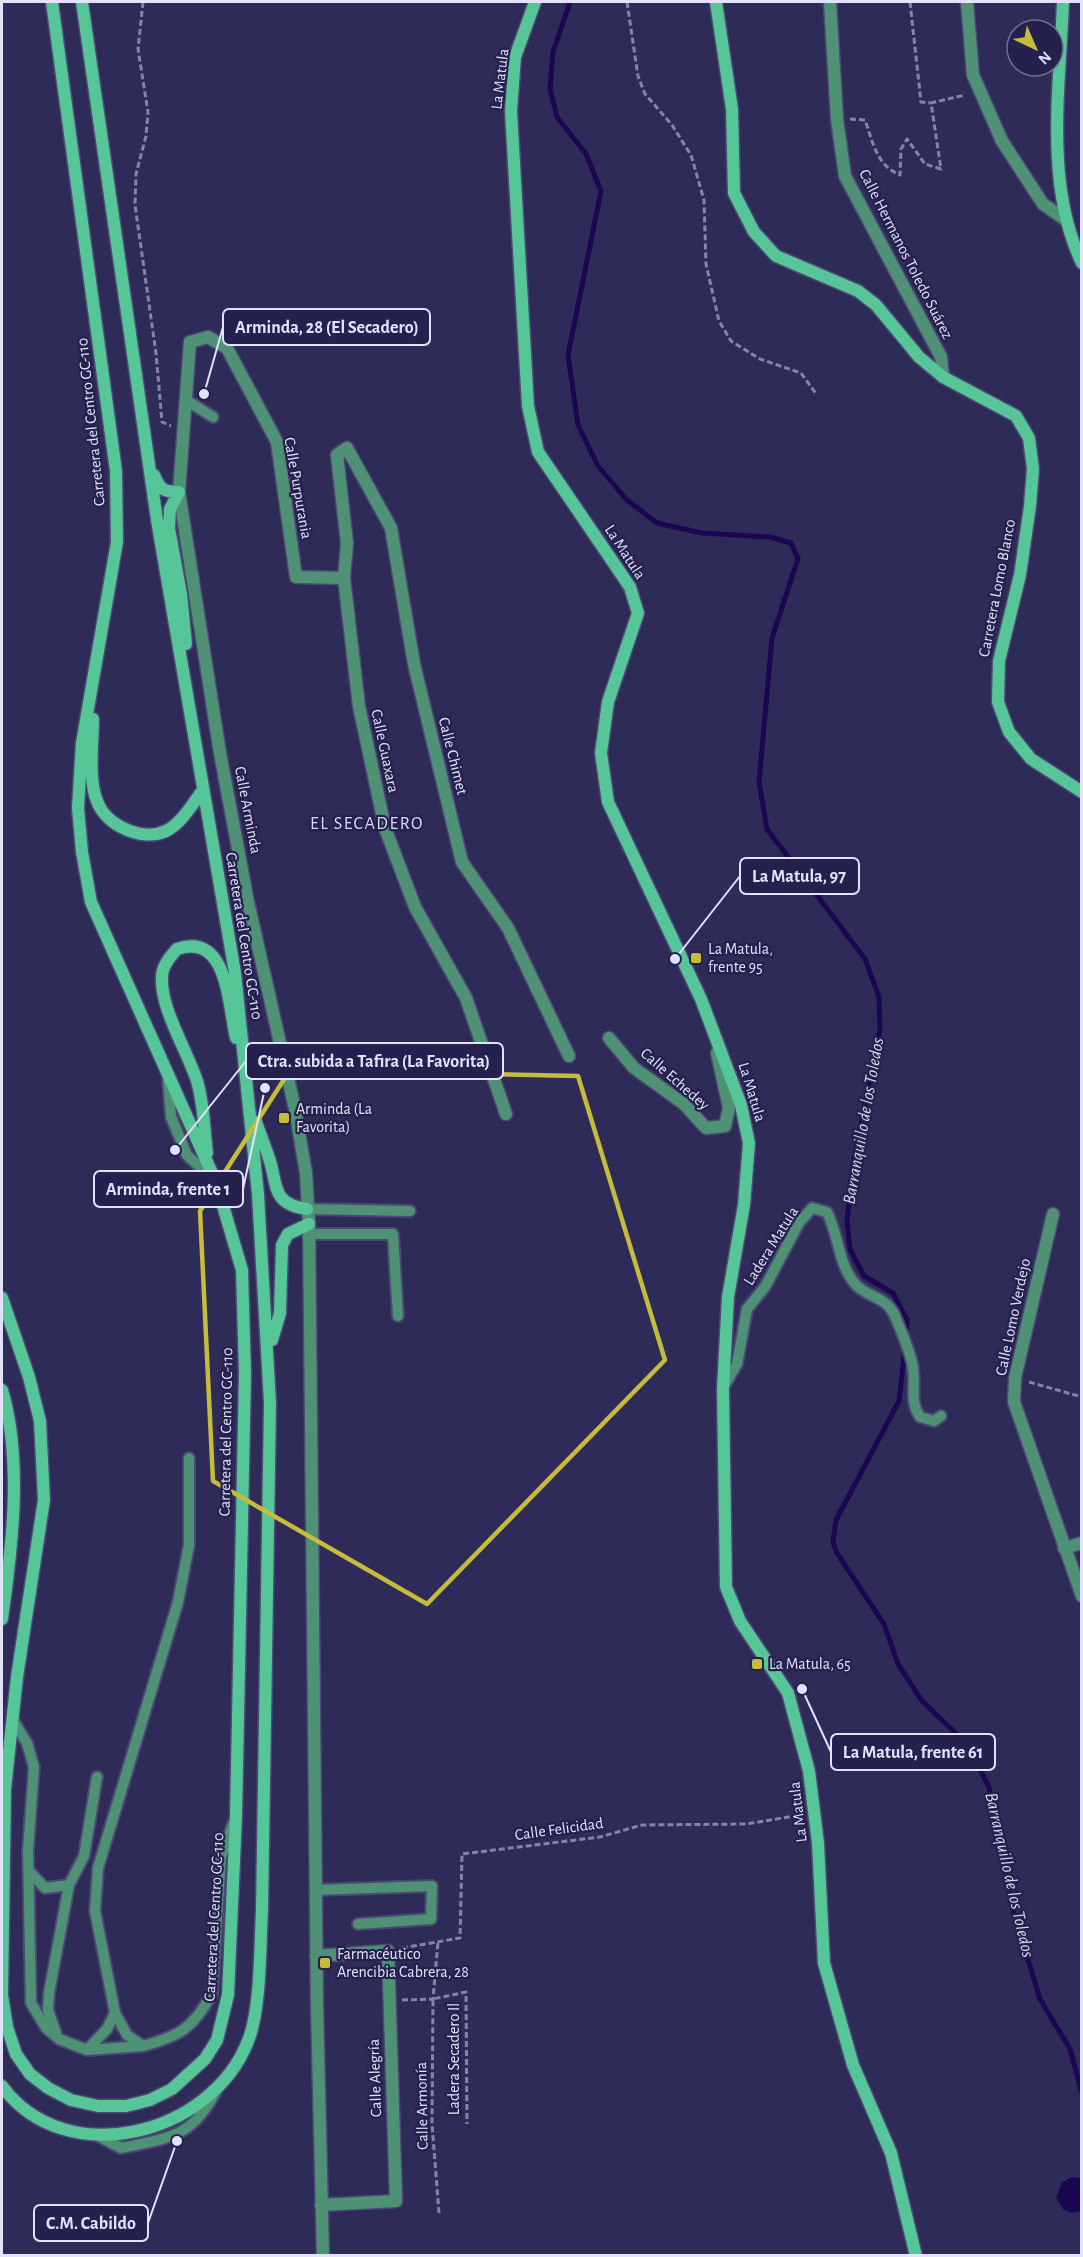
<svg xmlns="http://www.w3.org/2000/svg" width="1083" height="2257" viewBox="0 0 1083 2257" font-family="'Alegreya Sans',sans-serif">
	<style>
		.water { fill: #1b0651 }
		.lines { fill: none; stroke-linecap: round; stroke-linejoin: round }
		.stream { stroke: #1b0651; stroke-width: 5 }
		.lane-casing { stroke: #4b4873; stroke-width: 14 }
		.street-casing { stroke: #4b4873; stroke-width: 15 }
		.secondary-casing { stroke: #4b4873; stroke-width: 15 }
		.path { stroke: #8584a7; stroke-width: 3; stroke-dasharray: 6 3; stroke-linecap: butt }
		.lane { stroke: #4f9174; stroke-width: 10 }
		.street { stroke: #4f9174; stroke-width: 12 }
		.secondary { stroke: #56c699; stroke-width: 12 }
		.marked { fill: none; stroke: #c7bb3c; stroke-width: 4.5; stroke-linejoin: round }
		.poi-dot { fill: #c7bb3c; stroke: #25214e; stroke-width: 2 }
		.labels { text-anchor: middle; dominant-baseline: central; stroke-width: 4.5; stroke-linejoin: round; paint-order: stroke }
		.street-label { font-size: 16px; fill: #e2e3fb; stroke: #25214e }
		.poi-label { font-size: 16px; fill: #e2e3fb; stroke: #25214e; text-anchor: start }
		.neighbourhood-label { font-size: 18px; letter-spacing: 1.5px; fill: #dadbff; stroke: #25214e }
		.water-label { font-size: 18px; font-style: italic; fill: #d7d8ee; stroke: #25214e }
		.leader { fill: none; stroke: #e2e3fb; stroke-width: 2 }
		.callout-dot { fill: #e2e3fb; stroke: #25214e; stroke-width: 2 }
		.callout { fill: #25214e; stroke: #e2e3fb; stroke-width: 2 }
		.callout-label { font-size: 18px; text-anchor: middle; font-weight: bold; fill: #e2e3fb }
	</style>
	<rect width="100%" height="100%" fill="#2e2b59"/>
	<!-- water -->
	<path class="water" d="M1072 2177 1081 2178V2211L1072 2213 1063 2209 1056 2198 1062 2182Z"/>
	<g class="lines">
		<!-- stream -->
		<path class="stream" d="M570 2 553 52 550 89 557 117 586 154 601 191 568 355 578 425 598 466 627 500 657 523 702 533 770 537 791 543 798 559 772 638 759 782 767 829 865 959 879 997 880 1030 853 1164 847 1221 850 1249 864 1276 893 1293 907 1320 906 1335
			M905 1348 899 1401 836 1520 833 1542 837 1553 884 1624 898 1664 922 1701 966 1743 989 1787 1013 1910 1040 1999 1070 2049 1082 2093"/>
		<defs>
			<path id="lane" d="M186 400 213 417
				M168 1080 171 1117 187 1155 215 1181
				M307 1209 410 1211
				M309 1234H393L398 1316
				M723 1388 737 1364 747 1309 765 1287 799 1223 812 1208 827 1212C839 1235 838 1265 856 1285 869 1298 887 1297 895 1316 901 1331 911 1352 913 1368 916 1387 909 1401 920 1417L934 1421 941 1416
				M189 1458V1545L178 1602 98 1868 95 1911 115 2013 127 2035 143 2046C180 2036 193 2028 212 1994L221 1857 234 1822
				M13 1720 27 1743 34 1767 28 1851 31 2003 46 2028 59 2039 87 2050 143 2046
				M29 1871 45 1888 69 1885
				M315 1890 432 1886 431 1919 358 1924
				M56 2033 48 2010 49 1993 69 1885 84 1856 97 1777
				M87 2050 107 2029 115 2013
				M95 2134 121 2148C171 2138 195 2136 218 2087"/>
			<path id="street" d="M830 2 837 119 845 176 941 357 943 377
				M967 2 973 75 1002 141 1043 204 1066 220
				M609 1038 634 1068 684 1104 706 1128 725 1126 729 1108 717 1053
				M506 1114 466 998 415 907 385 828 359 706 344 578 347 543 337 455 347 448 391 528 414 664 462 862 508 928 569 1056
				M1053 1214 1015 1378 1014 1402 1082 1596
				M1064 1548 1082 1543
				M316 1956 388 1951 396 2201 321 2205
				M323 2256 317 2006 309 1224 306 1173 295 1109 248 902 220 753 179 492 190 342 208 337 227 348 277 442 296 577 344 578"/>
			<path id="secondary" d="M535 2 515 57 511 111 528 406 538 452 630 587 638 613 608 702 601 753 608 802 701 999 741 1105 749 1143 744 1205 728 1297 723 1389 726 1587 740 1621 788 1693 809 1771 818 1843 824 1963 853 2065 891 2153 916 2256
				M716 2 732 109 734 193 754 232 776 256 858 291 876 305 919 357 943 377 1016 416 1029 438 1033 469 1030 506 1020 575 999 661 998 702 1009 732 1031 759 1082 792
				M1063 2C1060 86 1044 184 1082 263
				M154 475C160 489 163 492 179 492L170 509 169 528 181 594 186 644
				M93 719C93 742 88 780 97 801 106 826 143 842 166 831 182 823 193 803 203 790
				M256 1122C260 1134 265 1146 269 1158 278 1185 271 1204 307 1209
				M207 1153C204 1129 204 1104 197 1081 187 1050 160 1008 162 977 162 966 170 957 177 949 228 932 228 1004 236 1038
				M2 1298 29 1377 40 1421 44 1500 17 1677 5 1789 2 1995 7 2027 16 2054 30 2074 48 2088 71 2100 98 2106H126L150 2100 172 2089 205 2059 217 2040 228 1995 236 1816 245 1373 242 1270 216 1182 91 902 82 852 78 808 82 743 117 542 116 471 52 2
				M272 1340 280 1313 282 1245 288 1234 309 1224
				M2 1390C23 1460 12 1548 2 1619
				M2 2086C65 2172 211 2136 248 2041 261 2010 260 1945 262 1910L270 1403 258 1194 235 973 157 520 82 2"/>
		</defs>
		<!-- lane casing -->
		<use href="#lane" class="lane-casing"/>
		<!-- street casing -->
		<use href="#street" class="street-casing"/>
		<!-- secondary casing -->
		<use href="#secondary" class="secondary-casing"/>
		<!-- path -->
		<path class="path" d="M143 2 138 49 148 112 146 136 136 174 135 205 156 353 162 422 171 426
			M627 2 638 76 645 94 672 125 691 155 704 200 706 264 719 321 731 341 760 359 801 373 817 395
			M910 2 921 102 931 103
			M850 119 865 120C873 142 876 165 900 175L901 149 907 139 925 164 941 169 931 103 965 95
			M1029 1382 1082 1397
			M402 1948 460 1938 462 1854 600 1837 642 1825 746 1824 801 1815
			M402 2000 433 1999 438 1942
			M1082 2047V2063
			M439 2213 432 2124 433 1999 466 1992 467 2124"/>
		<!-- lane -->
		<use href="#lane" class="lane"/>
		<!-- street -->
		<use href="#street" class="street"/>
		<!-- secondary -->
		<use href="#secondary" class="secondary"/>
	</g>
	<!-- marked area -->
	<path class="marked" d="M290 1070 578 1076 665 1360 427 1604 213 1481 200 1211Z"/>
	<!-- markers -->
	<g class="poi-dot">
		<rect x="690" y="952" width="12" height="12" rx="3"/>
		<rect x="278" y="1112" width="12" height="12" rx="3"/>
		<rect x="751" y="1658" width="12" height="12" rx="3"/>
		<rect x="319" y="1957" width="12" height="12" rx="3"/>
	</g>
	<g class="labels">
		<!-- street labels -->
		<g class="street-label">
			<text transform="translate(500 79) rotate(-83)">La Matula</text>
			<text transform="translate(906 254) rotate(63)">Calle Hermanos Toledo Suárez</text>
			<text transform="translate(91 422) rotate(-96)">Carretera del Centro GC-110</text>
			<text transform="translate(298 488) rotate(80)">Calle Purpurania</text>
			<text transform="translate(625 552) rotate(57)">La Matula</text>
			<text transform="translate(997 588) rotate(-79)">Carretera Lomo Blanco</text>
			<text transform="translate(385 751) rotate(78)">Calle Guaxara</text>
			<text transform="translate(453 756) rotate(76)">Calle Chimet</text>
			<text transform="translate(248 810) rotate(79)">Calle Arminda</text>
			<text transform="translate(244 936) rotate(81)">Carretera del Centro GC-110</text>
			<text transform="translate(675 1079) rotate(41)">Calle Echedey</text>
			<text transform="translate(752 1092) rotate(73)">La Matula</text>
			<text transform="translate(771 1246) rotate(-58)">Ladera Matula</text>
			<text transform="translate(1013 1317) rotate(-78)">Calle Lomo Verdejo</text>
			<text transform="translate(226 1432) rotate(-89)">Carretera del Centro GC-110</text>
			<text transform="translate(798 1812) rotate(-97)">La Matula</text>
			<text transform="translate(559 1829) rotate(-8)">Calle Felicidad</text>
			<text transform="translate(214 1917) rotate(-87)">Carretera del Centro GC-110</text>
			<text transform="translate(454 2059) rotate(-90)">Ladera Secadero Il</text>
			<text transform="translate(375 2078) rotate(-92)">Calle Alegría</text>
			<text transform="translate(422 2106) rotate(-91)">Calle Armonía</text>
		</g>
		<!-- poi labels -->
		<g class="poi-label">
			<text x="708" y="949">La Matula,<tspan x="708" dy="18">frente 95</tspan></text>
			<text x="296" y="1109">Arminda (La<tspan x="296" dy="18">Favorita)</tspan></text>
			<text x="769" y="1664">La Matula, 65</text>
			<text x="337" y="1954">Farmacéutico<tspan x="337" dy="18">Arencibia Cabrera, 28</tspan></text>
		</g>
		<!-- neighbourhood labels -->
		<g class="neighbourhood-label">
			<text x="367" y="824">EL SECADERO</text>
		</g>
		<!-- water labels -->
		<g class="water-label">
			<text transform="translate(864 1121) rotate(-80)">Barranquillo de los Toledos</text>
			<text transform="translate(1009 1875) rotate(77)">Barranquillo de los Toledos</text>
		</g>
	</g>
	<!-- callouts -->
	<path class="leader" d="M204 394L223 327M675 959L740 876M175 1150L246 1061M265 1088L243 1189M802 1689L831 1752M177 2141L148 2223"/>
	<g class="callout-dot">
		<circle cx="204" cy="394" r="6"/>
		<circle cx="675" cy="959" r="6"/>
		<circle cx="175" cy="1150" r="6"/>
		<circle cx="265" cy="1088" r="6"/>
		<circle cx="802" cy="1689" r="6"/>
		<circle cx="177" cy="2141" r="6"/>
	</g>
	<g class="callout">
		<rect x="223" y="309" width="207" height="36" rx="6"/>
		<rect x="740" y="858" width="119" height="36" rx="6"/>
		<rect x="246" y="1043" width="257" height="36" rx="6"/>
		<rect x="94" y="1171" width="149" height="36" rx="6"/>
		<rect x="831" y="1734" width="164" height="36" rx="6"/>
		<rect x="34" y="2205" width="114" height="36" rx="6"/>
	</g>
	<g class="callout-label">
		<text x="327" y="333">Arminda, 28 (El Secadero)</text>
		<text x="799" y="882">La Matula, 97</text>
		<text x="374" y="1067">Ctra. subida a Tafira (La Favorita)</text>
		<text x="168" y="1195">Arminda, frente 1</text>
		<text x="913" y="1758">La Matula, frente 61</text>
		<text x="91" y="2229">C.M. Cabildo</text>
	</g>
	<!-- border -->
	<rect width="1083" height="2257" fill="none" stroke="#e2e3fb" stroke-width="6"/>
	<!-- north arrow -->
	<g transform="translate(1035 48) rotate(136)"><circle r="28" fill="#25214e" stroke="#716f93" stroke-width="1.5"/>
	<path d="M0-4.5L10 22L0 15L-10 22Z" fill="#c7bb3c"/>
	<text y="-9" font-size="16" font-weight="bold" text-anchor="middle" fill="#e2e3fb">N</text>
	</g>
</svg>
